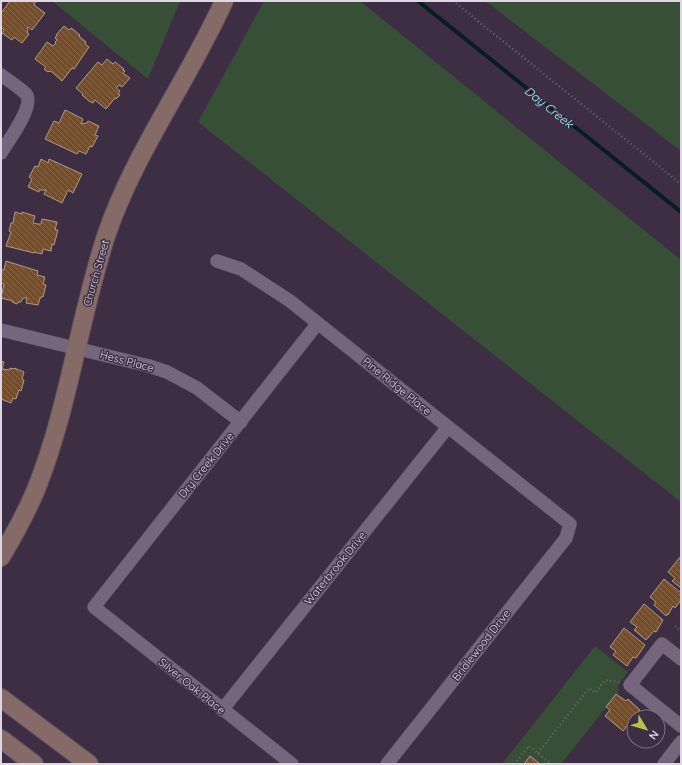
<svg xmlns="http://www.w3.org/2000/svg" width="682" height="765" viewBox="0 0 682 765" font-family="Quicksand,sans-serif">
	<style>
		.green { fill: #384f37 }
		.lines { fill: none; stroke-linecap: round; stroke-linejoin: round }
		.stream { stroke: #071d21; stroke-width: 4 }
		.building { fill: url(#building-back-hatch); stroke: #b29a85 }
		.minor-casing { stroke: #584c5e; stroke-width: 14 }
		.secondary-casing { stroke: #584c5e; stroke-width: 20 }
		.path { stroke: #716476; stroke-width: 2.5; stroke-dasharray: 1 3; stroke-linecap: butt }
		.minor { stroke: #75657d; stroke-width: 13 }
		.secondary { stroke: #856a68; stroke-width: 18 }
		.labels { text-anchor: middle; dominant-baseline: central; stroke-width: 3; stroke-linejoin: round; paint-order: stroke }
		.street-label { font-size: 11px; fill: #e0d7e4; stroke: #3d2e43 }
		.water-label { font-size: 12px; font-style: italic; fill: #9bedfb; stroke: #3d2e43 }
	</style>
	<defs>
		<pattern id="building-back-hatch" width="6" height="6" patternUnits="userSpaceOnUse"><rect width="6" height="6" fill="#744e2a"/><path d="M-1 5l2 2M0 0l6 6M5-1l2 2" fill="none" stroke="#886749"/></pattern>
	</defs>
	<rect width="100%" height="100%" fill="#3d2e43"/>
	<!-- green -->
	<path class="green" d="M52 1H180L148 79Z
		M264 1H360L681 260V502L198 122Z
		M485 1H681V151Z
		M595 646 628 672 618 685 619 691 561 764H502Z"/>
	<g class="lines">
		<!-- stream -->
		<path class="stream" d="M418 1 681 212"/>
	</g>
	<!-- building -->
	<path class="building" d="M10 1H36L34 5 45 13 32 30 28 27 27 28 28 30 27 33 29 34 22 43 14 37 12 40 2 33 4 30 1 27V13Z
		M64 26 69 30 71 28 74 30 80 35 79 36 86 42 85 44 89 47 74 69 72 68 62 81 52 72 49 71 48 72 44 69 46 67 35 59 47 42 53 46 56 43 55 42 57 40 55 38 57 35H56Z
		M107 59 113 64 115 62 124 69 123 70 125 71 123 73 130 78 122 87 119 85 116 88 120 91 118 94 120 95 116 99 115 98 106 109 95 100 93 103 89 101 82 95 83 94 76 88 98 62 102 65Z
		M65 110 83 119 81 124 87 123 88 121 99 126 95 135 98 136 92 147 90 146 86 154 79 151 77 154 45 139 54 121 59 123Z
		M41 159 48 163 49 159 82 174 73 193 68 190 62 203 44 194 46 190H39V192L28 187 32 179 29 177 35 166 38 167Z
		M15 212 22 214V212L35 216 33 223 38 224H41L42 219 57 222 55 230H58L54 245 52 244 51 251 43 249 42 254 34 252V253L6 246 11 232 9 231 11 223H13Z
		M6 261 38 271 37 275 45 277 43 284 46 285 43 297 42 296 41 298H40L38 305 26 303 27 298H23L21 302H18L17 304 12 302 13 301 1 298 4 284 1 283V273L2 270H4Z
		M1 361 4 362 2 369 9 370 10 368 13 369 14 368 24 372 22 379 24 380 23 384 21 391 19 390 16 399 13 398 11 403 1 399Z
		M681 556V588L672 581 675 578 668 572Z
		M664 579 681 593V598L680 600H681L675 608 673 606 668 615 667 614 666 616 654 605 656 602 650 597Z
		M644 604 663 620 656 632 654 631 646 640 634 630 637 627 630 622Z
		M624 628 645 645 636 658 633 657 627 666 613 655 616 651 610 647Z
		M616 694 626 701 628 699 640 710 623 731 605 716 610 710 606 707Z
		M530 756 540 764H524Z"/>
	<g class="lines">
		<defs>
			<path id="minor" d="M1 75C9 81 19 87 26 94 35 106 8 141 1 153
				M217 261 241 269 290 301 570 524 566 538 387 764
				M1 330 149 366 167 372 197 388 241 422
				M681 659 662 644 630 685 681 726
				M222 710 448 427
				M292 764 94 607 318 323
				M664 764 681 742"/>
			<path id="secondary" d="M1 557C14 535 27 512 37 487 69 406 79 319 106 236 134 153 188 81 224 1
				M1 698 89 764
				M1 739 34 764"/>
		</defs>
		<!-- minor casing -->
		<use href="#minor" class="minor-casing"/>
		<!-- secondary casing -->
		<use href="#secondary" class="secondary-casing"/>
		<!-- path -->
		<path class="path" d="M453 1 681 184
			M675 626 681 631
			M538 753 589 688 595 693 605 680 619 682
			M514 764 529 746 549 762 547 764"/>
		<!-- minor -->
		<use href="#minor" class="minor"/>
		<!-- secondary -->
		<use href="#secondary" class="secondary"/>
	</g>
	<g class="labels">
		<!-- street labels -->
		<g class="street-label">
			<text transform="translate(96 273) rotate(-74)">Church Street</text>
			<text transform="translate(127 361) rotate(15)">Hess Place</text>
			<text transform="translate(397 386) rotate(39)">Pine Ridge Place</text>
			<text transform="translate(206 465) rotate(-51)">Dry Creek Drive</text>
			<text transform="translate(335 568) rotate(-51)">Waterbrook Drive</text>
			<text transform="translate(481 645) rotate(-52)">Bridlewood Drive</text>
			<text transform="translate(192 686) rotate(39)">Silver Oak Place</text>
		</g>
		<!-- water labels -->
		<g class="water-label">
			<text transform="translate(549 107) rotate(39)">Day Creek</text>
		</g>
	</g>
	<!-- border -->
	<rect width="682" height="765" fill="none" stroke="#e0d7e4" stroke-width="4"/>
	<!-- north arrow -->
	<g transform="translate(646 729) rotate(128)"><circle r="19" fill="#3d2e43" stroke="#7e7283"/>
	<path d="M0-3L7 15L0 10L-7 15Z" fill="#b7c148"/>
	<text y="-6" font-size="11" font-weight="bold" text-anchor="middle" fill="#e0d7e4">N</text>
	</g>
</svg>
